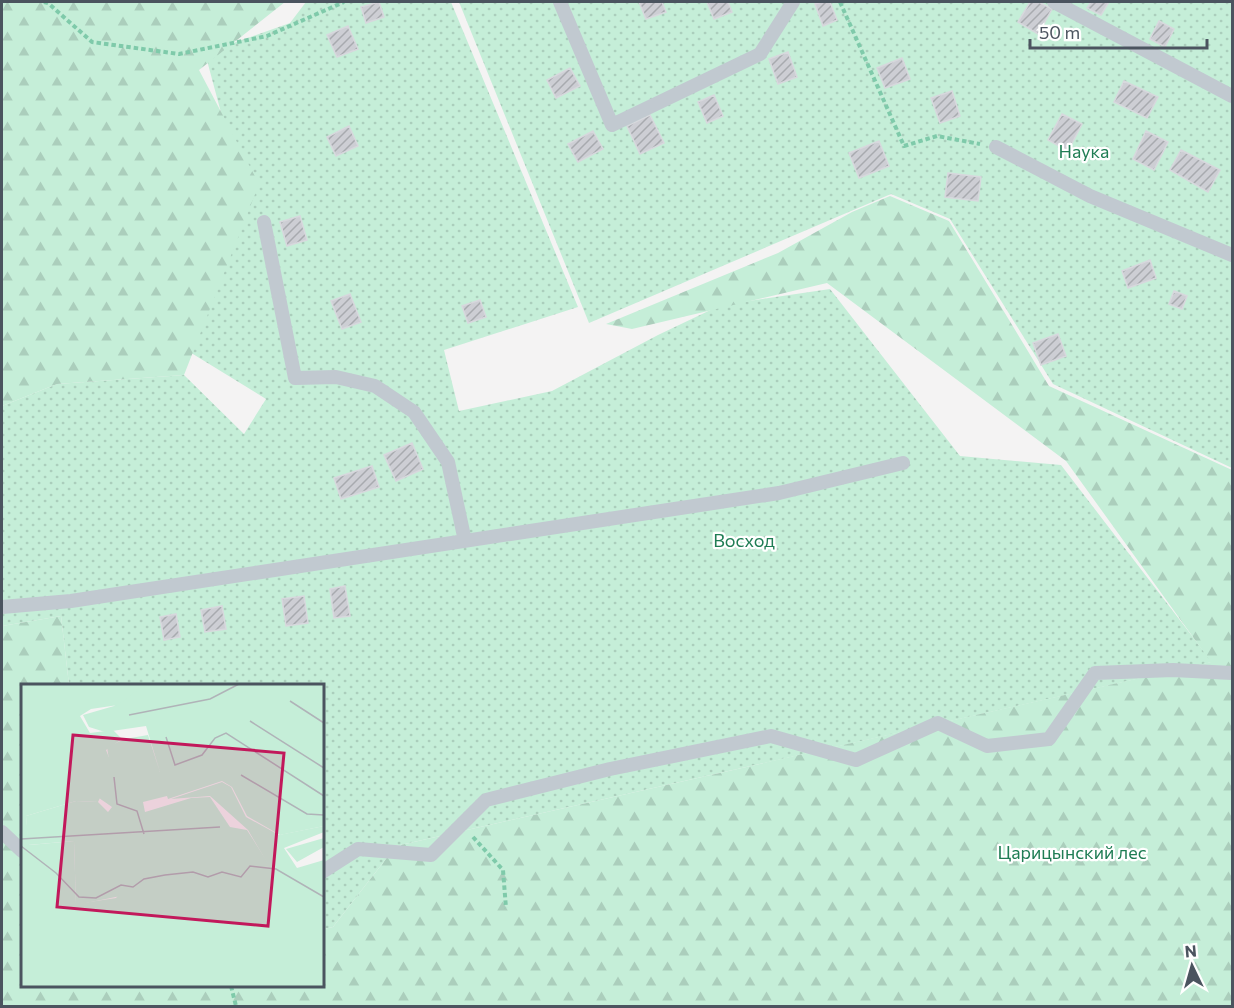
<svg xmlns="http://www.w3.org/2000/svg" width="1234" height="1008" viewBox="0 0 1234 1008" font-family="Commissioner,sans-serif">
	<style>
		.green { fill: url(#green-dots) }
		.forest { fill: url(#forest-firs) }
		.building { fill: url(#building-hatch); stroke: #d7d8dd; stroke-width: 1.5 }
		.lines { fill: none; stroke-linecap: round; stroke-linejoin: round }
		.path { stroke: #7fcaaa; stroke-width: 4; stroke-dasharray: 4.5 3; stroke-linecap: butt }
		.service { stroke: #c1c9d0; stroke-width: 14 }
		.labels { text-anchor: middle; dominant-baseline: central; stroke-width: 4.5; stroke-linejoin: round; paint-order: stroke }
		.park-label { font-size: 18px; fill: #1f7d54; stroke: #fff }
		.inset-road { fill: none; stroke: #b0b3b8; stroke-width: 1.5 }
		.view { fill: #c2185b; fill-opacity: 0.15; stroke: #c2185b; stroke-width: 3 }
		.inset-edge { fill: none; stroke: #4b545f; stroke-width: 3 }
	</style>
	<defs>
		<pattern id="green-dots" width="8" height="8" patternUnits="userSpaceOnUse" patternTransform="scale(1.5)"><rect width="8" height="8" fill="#c5eed8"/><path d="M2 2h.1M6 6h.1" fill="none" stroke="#abcebc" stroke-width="1.8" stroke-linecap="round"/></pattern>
		<pattern id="forest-firs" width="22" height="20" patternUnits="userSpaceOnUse" patternTransform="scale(1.5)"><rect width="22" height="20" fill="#c5eed8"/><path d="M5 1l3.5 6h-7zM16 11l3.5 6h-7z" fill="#abcebc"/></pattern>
		<pattern id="building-hatch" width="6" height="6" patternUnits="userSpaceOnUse" patternTransform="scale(1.5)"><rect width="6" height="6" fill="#cdced4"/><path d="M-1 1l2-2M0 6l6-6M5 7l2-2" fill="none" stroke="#a8aaaf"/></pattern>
	</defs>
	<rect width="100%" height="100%" fill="#f4f3f3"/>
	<!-- green -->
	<path class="green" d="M306 2H451L578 307 444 350 459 411 552 391 658 335 721 305 830 289 960 456 1061 465 1212 662 396 846 333 927 323 929 322 686 69 685 61 616 2 626V406L57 384 184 375 244 434 266 399 188 351 234 161 205 53 290 23Z
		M459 2H1232V468L1053 384 950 219 891 194 589 323Z"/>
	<!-- forest -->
	<path class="forest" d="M2 2H285L199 70 259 184 184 375 57 384 2 406Z
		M890 196 949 221 1049 386 1232 470V1006H2V626L61 616 69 685 22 686V986H322L323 929 333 927 396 846 1211 662 1066 461 827 283 632 329 606 324 778 253 852 212Z"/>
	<!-- building -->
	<path class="building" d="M379 2 384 17 366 23 361 7Z
		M639 2H662L666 12 646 19Z
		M707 2H728L732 12 714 19Z
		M821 2H830L837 20 823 26 815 4Z
		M1030 2H1039L1052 9 1038 34 1018 22Z
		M1091 2H1109L1101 15 1087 8Z
		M1159 21 1174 29 1165 47 1150 39Z
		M348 26 358 49 337 57 327 35Z
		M788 52 797 77 778 84 769 59Z
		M902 58 910 79 885 88 877 68Z
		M570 68 580 86 556 98 547 80Z
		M1124 81 1158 97 1147 118 1114 102Z
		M952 91 960 116 940 123 931 98Z
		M714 95 723 116 707 123 698 102Z
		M1062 114 1082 124 1068 151 1048 140Z
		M650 115 664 143 640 154 627 126Z
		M349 126 358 146 336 156 327 137Z
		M593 131 603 149 578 162 568 144Z
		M1146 131 1168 142 1154 170 1133 159Z
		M879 141 889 166 859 178 849 153Z
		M1181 150 1220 170 1208 192 1170 170Z
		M948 173 981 177 978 201 945 197Z
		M300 216 307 240 287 246 280 222Z
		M1150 260 1156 278 1128 288 1122 271Z
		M1174 291 1187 296 1182 309 1169 304Z
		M350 294 361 322 342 329 331 301Z
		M480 300 486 317 468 323 462 306Z
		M1058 334 1066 356 1041 365 1033 343Z
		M412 443 423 469 396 481 384 455Z
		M372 466 379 487 341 499 334 478Z
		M345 586 350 616 334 618 330 589Z
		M304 596 308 623 286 626 282 599Z
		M222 606 226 629 205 632 201 610Z
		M176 614 180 637 164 640 160 617Z"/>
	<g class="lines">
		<!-- path -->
		<path class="path" d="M44 2 48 3 92 42 179 54 267 36 344 2
			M840 2 904 146 937 136 980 144
			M473 837 503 870 506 908
			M231 986 236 1006"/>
		<!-- service -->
		<path class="service" d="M560 2 612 125 760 54 793 2
			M1054 2 1232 96
			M996 147 1090 196 1232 255
			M264 222 295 378 336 377 375 386 414 412 448 462 465 541
			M2 607 71 601 779 493 903 463
			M2 832 22 851
			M322 872 358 849 431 855 486 800 610 769 771 736 856 760 938 723 987 746 1049 739 1095 673 1173 670 1232 673"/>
	</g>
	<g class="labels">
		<!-- park labels -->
		<g class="park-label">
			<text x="1084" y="151">Наука</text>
			<text x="744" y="540">Восход</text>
			<text x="1072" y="852">Царицынский лес</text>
		</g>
	</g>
	<!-- overview -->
	<g transform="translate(21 684)">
		<rect width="303" height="303" fill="#f4f3f3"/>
		<path d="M115 0H303V142L259 151 226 132 211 103 201 97 147 115 146 112 122 118 124 128 170 114 189 113 209 143 226 146 249 182 55 221 53 157 7 161 5 132 55 117 77 118 87 128 91 123 78 114 89 82 86 63 104 55 127 51 139 88 125 42 84 48 68 43 62 31 93 22ZM303 154V163L276 178 265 165Z" fill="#c5eed8"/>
		<path d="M0 0H116L118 5 97 21 70 25 59 32 69 49 92 46 101 55 85 66 93 86 77 118 55 117 5 132 8 161 53 157 55 220 95 214 106 201 248 182 227 146 189 112 150 115 201 98 210 103 225 133 258 151 303 142V148L263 164 276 184 303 176V303H0Z" fill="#c5eed8"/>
		<path class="inset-road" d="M269 17 303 39M108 31 189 15 218 0M229 37 303 84M145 53 154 81 181 71 194 54 205 49 303 112M220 91 286 130 303 131M93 93 96 120 116 127 123 150M0 155 199 143M0 162 35 189 58 213 75 214 100 201 112 203 123 195 144 191 172 188 187 193 201 188 220 193 229 182 255 185 303 213"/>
		<path class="view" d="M52 51 263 69 247 242 36 223Z"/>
		<rect width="303" height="303" class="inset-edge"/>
	</g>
	<!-- border -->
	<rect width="1234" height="1008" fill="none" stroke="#4b545f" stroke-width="6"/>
	<!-- north arrow -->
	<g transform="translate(1192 966) rotate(355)" stroke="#ffffff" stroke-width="4.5" paint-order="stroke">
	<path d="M0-4.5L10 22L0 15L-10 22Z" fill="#4b545f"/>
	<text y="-9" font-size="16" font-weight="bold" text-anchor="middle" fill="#4b545f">N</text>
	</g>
	<!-- scale -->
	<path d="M1030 39v9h177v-9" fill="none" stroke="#4b545f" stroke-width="3"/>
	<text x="1039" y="39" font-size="18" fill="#4b545f" stroke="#ffffff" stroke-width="4.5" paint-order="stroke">50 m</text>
</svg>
